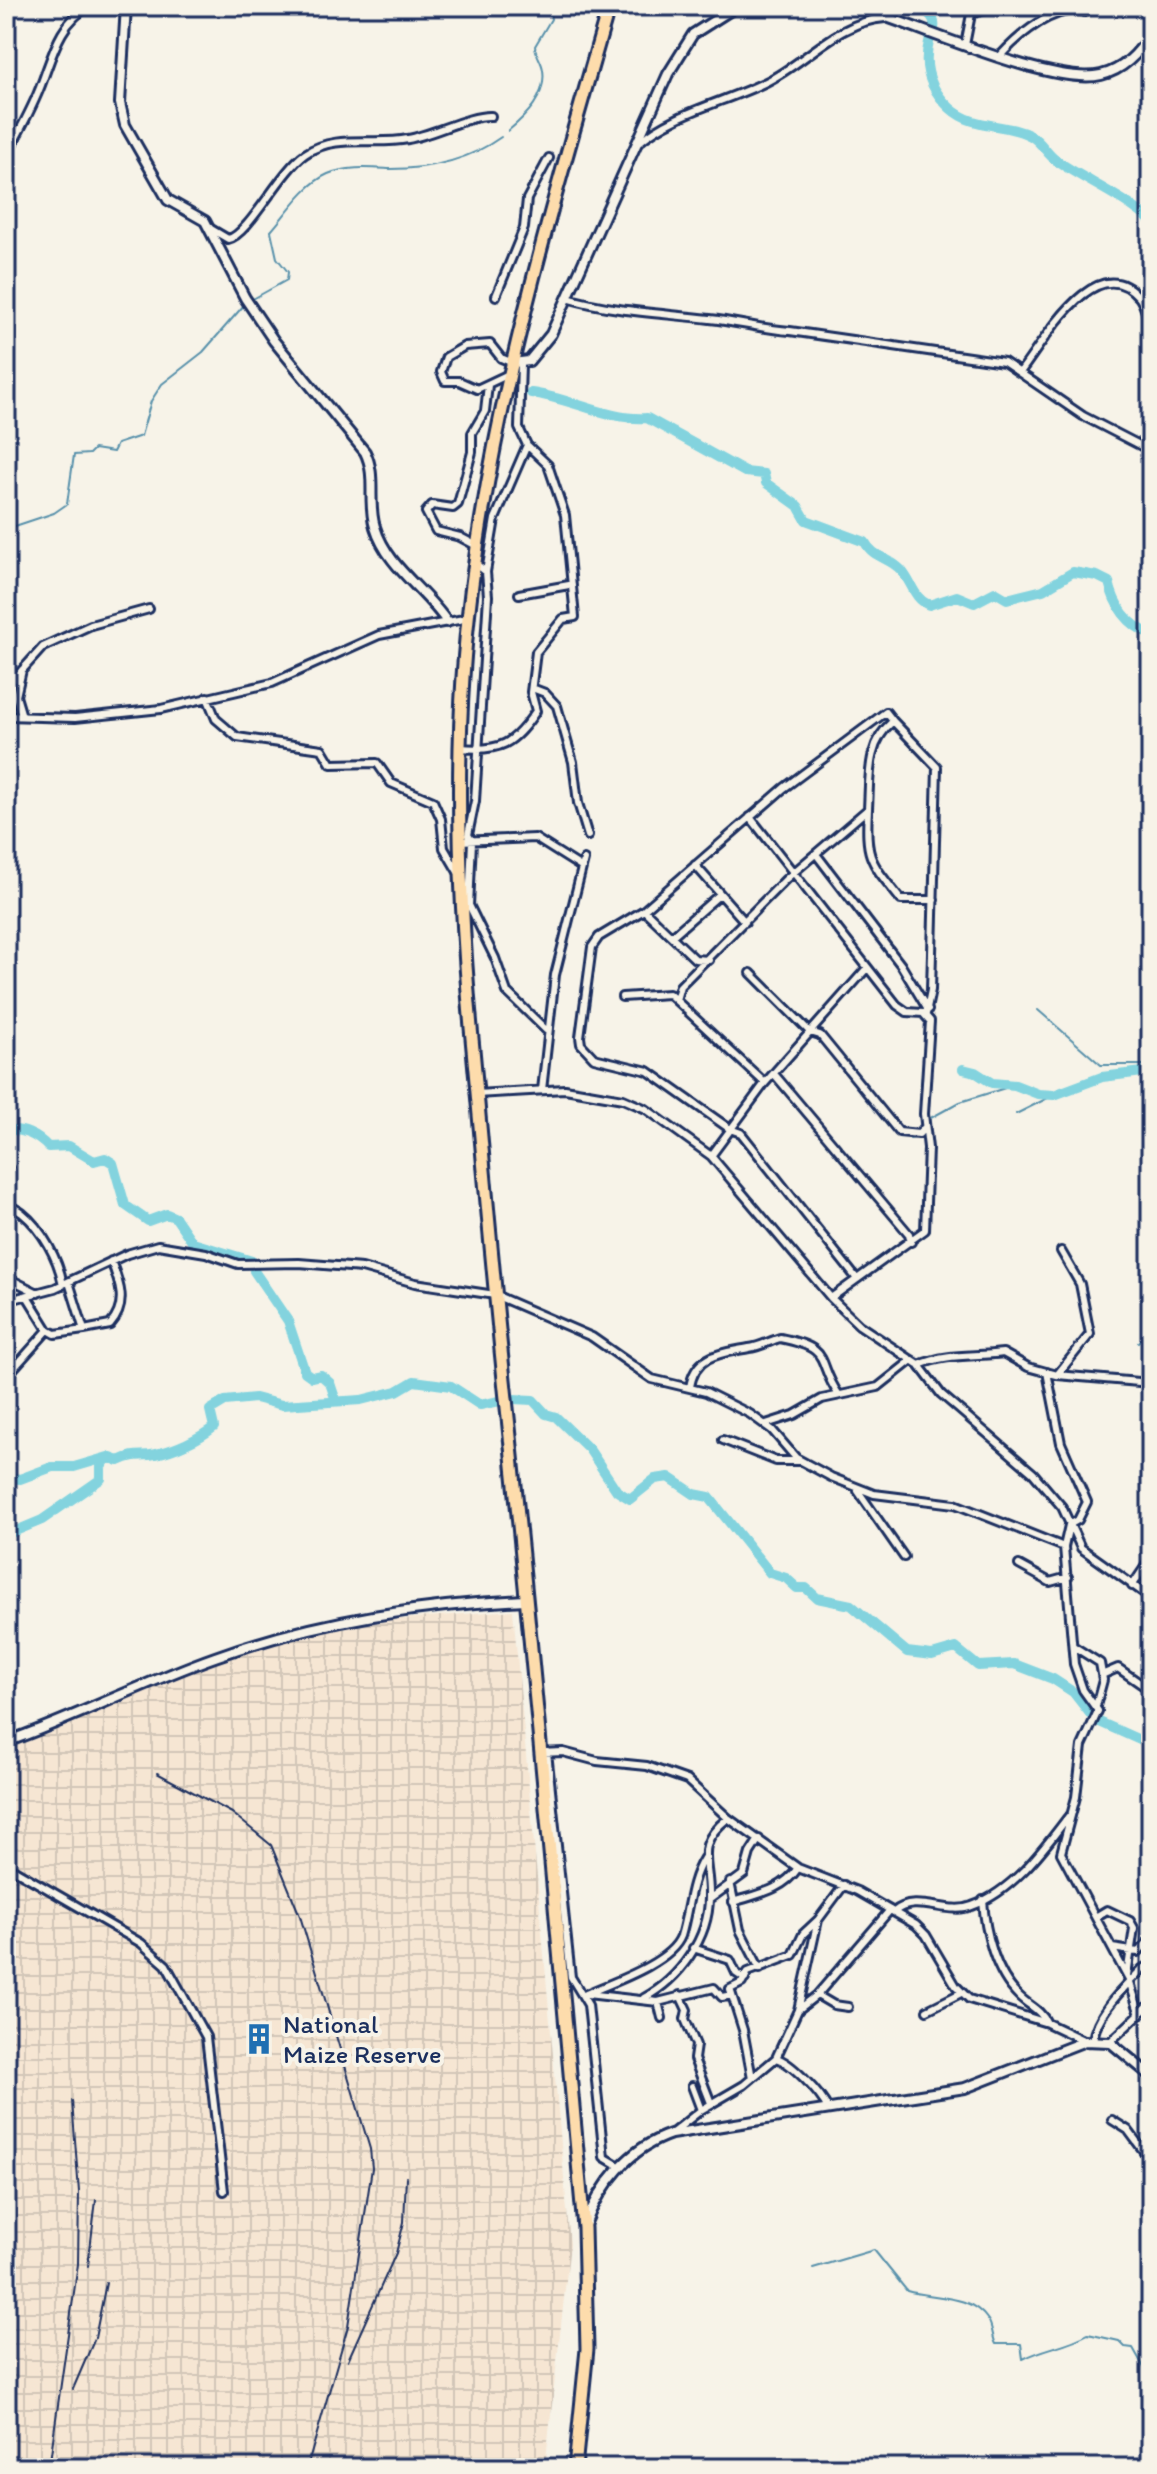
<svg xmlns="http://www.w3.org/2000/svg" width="1157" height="2474" viewBox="0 0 1157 2474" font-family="Itim,sans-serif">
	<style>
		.industrial { fill: url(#industrial-grid) }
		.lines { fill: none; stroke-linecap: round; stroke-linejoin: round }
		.stream { stroke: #5991ab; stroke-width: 2 }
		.river { stroke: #83d3de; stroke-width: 10 }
		.street-casing { stroke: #1b2f5e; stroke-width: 12 }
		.secondary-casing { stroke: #1b2f5e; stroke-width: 14 }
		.highway-casing { stroke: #1b2f5e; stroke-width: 17 }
		.street { stroke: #f7f3e8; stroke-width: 6 }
		.secondary { stroke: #f7f3e8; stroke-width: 8 }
		.highway { stroke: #fddcac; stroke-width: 11 }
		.rail { stroke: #1b2f5e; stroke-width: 2 }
		.labels { text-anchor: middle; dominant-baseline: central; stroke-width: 8; stroke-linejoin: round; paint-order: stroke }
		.poi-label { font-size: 26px; fill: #1b2f5e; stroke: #f7f3e8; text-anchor: start }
	</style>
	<defs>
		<pattern id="industrial-grid" width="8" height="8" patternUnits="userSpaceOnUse" patternTransform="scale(2)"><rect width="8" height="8" fill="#f6e6d3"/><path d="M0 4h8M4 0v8" fill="none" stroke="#d2c6b8"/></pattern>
	</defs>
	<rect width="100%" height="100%" fill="#f7f3e8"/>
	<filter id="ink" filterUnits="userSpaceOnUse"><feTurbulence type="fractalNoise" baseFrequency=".0125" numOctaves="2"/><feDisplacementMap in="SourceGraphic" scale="16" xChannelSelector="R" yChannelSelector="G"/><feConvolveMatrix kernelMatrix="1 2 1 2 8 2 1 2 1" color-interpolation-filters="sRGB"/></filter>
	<g filter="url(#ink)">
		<!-- industrial -->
		<path class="industrial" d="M513 1610 570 2244 545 2468H6V1748L216 1662 298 1637 390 1620Z"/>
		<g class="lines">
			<!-- stream -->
			<path class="stream" d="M508 131C526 116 547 96 543 70 542 61 536 56 535 46L551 19 548 6
				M251 300 287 280 288 272 277 258 271 231C287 213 305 184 328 174 347 166 370 168 390 169 429 169 469 160 501 137
				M6 529 54 513 67 504 74 455 89 454 94 449 113 452 117 444 141 436 151 401 162 384 203 352 245 304
				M1038 1010 1101 1065H1143L1151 1069
				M1016 1114 1054 1095
				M927 1120 960 1102 1015 1085
				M910 1139 920 1137
				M1138 1342 1151 1330
				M813 2268 874 2250 907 2291C934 2299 970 2293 988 2320 993 2327 992 2337 996 2344H1021L1023 2359C1044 2348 1067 2346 1088 2334L1119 2341 1125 2347 1133 2348 1151 2380"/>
			<!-- river -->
			<path class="river" d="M470 6 506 10 518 6
				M913 6C921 10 929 11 933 19 937 28 931 34 929 42 922 69 931 90 950 108 974 130 1005 122 1031 136 1042 142 1047 155 1057 161 1088 182 1123 196 1151 221
				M531 393C568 397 609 421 647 418L745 472 764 474 766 483 798 506 806 520 865 542C873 558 889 557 901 570 912 582 913 598 929 605L957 596 974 603 995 592 1007 599 1043 590 1073 572 1097 576 1109 582C1114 605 1128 626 1151 634
				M963 1069 975 1072 992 1083 1015 1085 1038 1094 1054 1095 1102 1077 1151 1071
				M6 1131C21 1127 38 1136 48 1147L69 1146 94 1161 105 1158 113 1163 125 1205 148 1221 167 1214 176 1218 193 1243 252 1261
				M254 1271 288 1321 305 1372 312 1377 321 1375 330 1383 336 1401
				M513 1399 533 1400 546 1414 556 1417 589 1449 617 1491 630 1499 655 1479 669 1477 694 1494 709 1497 770 1573 786 1578 797 1588H806L817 1598 851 1605 907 1652 932 1655 956 1648 978 1666 1014 1664 1053 1679 1073 1692 1095 1720 1151 1745
				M6 1477 20 1479 52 1467H74L108 1457 119 1461C138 1452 140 1458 156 1454 175 1450 199 1439 214 1427L210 1410 225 1401 255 1398 282 1405 361 1400 397 1391 414 1381 451 1386 480 1405 500 1401
				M6 1535 42 1520 101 1479V1467L108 1457"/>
			<defs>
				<path id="street" d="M965 45 971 14 997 6
					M1000 56C1019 35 1056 3 1085 12
					M637 144C674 112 723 103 766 82 806 63 838 21 885 18
					M6 156C17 136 28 116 37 95 51 64 56 23 90 6
					M211 229 228 239C248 236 280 171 305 154 336 133 374 146 408 139 433 135 469 115 491 116
					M496 296 524 228 527 199 549 158
					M567 298C615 312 661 313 710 319 737 322 763 329 790 331L1004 362 1083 416 1151 451
					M1021 371C1045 340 1096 247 1139 297 1145 304 1146 316 1151 325
					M511 373 477 389 459 381H445L441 372 446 357 465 346 490 344 501 358 513 363
					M477 546 460 537 436 531 426 512 432 505 453 508 458 504 472 452V433L485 411 488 385
					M486 572 495 519 527 445
					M519 594 569 585
					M22 670 16 696 22 716
					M6 688 43 647 91 625 149 609
					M532 688 545 693 557 706 573 762 578 803 588 836
					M207 697 216 719 237 737 322 749 331 764 377 763 391 783 433 801 441 819 444 848 458 872
					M6 716 75 718 161 709 272 683 379 635 469 618
					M893 721 937 767 931 990 926 1014
					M460 748C501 752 514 744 536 711L531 692 536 652 563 619 575 617 565 515 548 465 527 445 519 428 521 364
					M868 809C865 859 870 861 901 900H934
					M750 817 897 1005 907 1012 923 1013 930 1021 924 1114 928 1148 925 1230 831 1298
					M458 841 535 838 581 867
					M816 854 901 965 928 1010
					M695 865 745 922
					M468 903 495 958 507 992 546 1030
					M469 906 472 841 468 835 475 801 488 596 486 572 475 563
					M644 910 695 959 709 960
					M672 936 720 894
					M751 973 810 1032 820 1035 899 1132 919 1134 925 1127
					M622 997 669 994 765 1083
					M676 1000 680 986 786 879 868 809C870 776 866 744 893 721L886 712 784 788 644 910 599 937 592 947 580 1037 581 1044 594 1058 648 1071 730 1129 741 1133 857 1279
					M775 1075 909 1234 911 1242
					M542 1090 555 975 584 860
					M476 1094 565 1089 623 1099 646 1109 711 1156 831 1298 859 1325 919 1365 941 1394 1033 1473 1062 1507 1081 1548 1151 1598
					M711 1156 765 1083 867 968
					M6 1171 9 1168
					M6 1203C11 1207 17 1209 22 1213 42 1229 59 1260 63 1285
					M6 1277 38 1293
					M69 1282 84 1330 110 1325C128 1305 120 1284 111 1261
					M6 1301 55 1288 127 1254 158 1245 206 1253 238 1264 299 1263 362 1268 415 1283 495 1295 592 1337 652 1379 706 1392 750 1414 772 1430 796 1458 831 1477 874 1494 955 1504 1064 1547
					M48 1330 55 1334 84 1330
					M919 1365C948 1353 973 1357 1003 1353L1028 1367 1057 1375 1151 1383
					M1047 1372 1061 1443 1087 1502 1078 1520 1069 1525 1064 1547 1074 1664 1083 1690 1098 1711 1082 1746 1076 1797 1061 1853 1129 1980 1140 2015
					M1057 1375 1090 1334 1080 1284 1061 1251
					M6 1377 48 1330 27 1296
					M690 1388C694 1354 723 1353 749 1348 759 1347 770 1341 780 1338 835 1349 815 1361 839 1395
					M766 1424 794 1415 822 1399 878 1387 912 1360
					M723 1440 776 1461H801
					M858 1491 904 1557
					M1019 1565 1050 1582 1068 1577
					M1132 1586 1151 1558
					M1073 1646 1100 1663 1103 1680 1096 1706
					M1104 1674 1118 1668 1144 1686 1151 1684
					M547 1752 571 1977 588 2005 604 2157 621 2167
					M540 1753 563 1752 597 1761 647 1766 687 1780 728 1818 798 1868 857 1891 916 1925 926 1935 956 1986 969 1999 1047 2023 1085 2041
					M6 1865 141 1943 166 1965 206 2037 224 2191
					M730 1882 740 1930 760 1969
					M710 1899 744 1874 750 1853 759 1839
					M983 1900C985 1932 995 1973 1019 1996 1029 2006 1040 2009 1047 2023
					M733 1902C758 1894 783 1890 798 1868
					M894 1912C915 1893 948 1916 972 1906 1013 1891 1043 1850 1068 1817
					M1097 1916 1107 1910 1130 1921 1134 1928 1127 1975
					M693 1948 730 1960 736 1973 745 1979
					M1112 1948 1138 1952 1151 1939
					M586 1994C611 1983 671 1963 681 1936 689 1910 689 1882 704 1858
					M587 1994 658 2002 714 1988 722 1997 732 1995
					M680 1995 687 2010 685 2019 696 2045 694 2059 711 2103
					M817 1995 834 2005 848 2007
					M644 1998C679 1979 709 1939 709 1897 710 1860 693 1846 728 1818
					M658 2002 662 2018
					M798 2010 818 1920 844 1885
					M927 2010 961 1993
					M1093 2040C1097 2012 1123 1989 1142 1969L1151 1965
					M1110 2042 1151 2003
					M776 2058C791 2062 821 2094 828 2109
					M752 2078 743 2030 730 1989 742 1983 748 1972 793 1955 803 1934 818 1920
					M692 2086 701 2110
					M1112 2120 1128 2130 1151 2161
					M671 2134 701 2110 744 2085 776 2058 798 2010 817 1995 890 1910
					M1148 2280 1151 2276"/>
				<path id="secondary" d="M126 6 120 103 125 125 168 200 205 221 245 298 274 341 365 452C377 476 367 502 375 527 387 567 425 589 447 622
					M852 6C910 21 1049 87 1101 75 1123 70 1140 52 1151 33
					M513 363 529 361 551 334 668 74 693 34 737 6
					M6 1742C77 1717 144 1682 215 1657 315 1621 419 1605 525 1600
					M585 2225C600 2185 629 2148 671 2134L965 2088 1085 2041 1110 2042 1151 2076"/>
				<path id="highway" d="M575 2468 587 2349 584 2228C559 1954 536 1681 507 1408 494 1288 484 1168 473 1049 461 925 455 802 463 677 478 448 547 225 609 6"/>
			</defs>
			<!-- street casing -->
			<use href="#street" class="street-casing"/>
			<!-- secondary casing -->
			<use href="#secondary" class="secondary-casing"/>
			<!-- highway casing -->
			<use href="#highway" class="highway-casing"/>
			<!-- street -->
			<use href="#street" class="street"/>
			<!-- secondary -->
			<use href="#secondary" class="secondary"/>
			<!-- highway -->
			<use href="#highway" class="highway"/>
			<!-- rail -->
			<path class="rail" d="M157 1773 232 1813 271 1845 300 1916 370 2149 372 2168 348 2326 307 2468
				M88 2266 96 2200
				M348 2360 396 2253 404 2222 406 2177
				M73 2389 95 2338 106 2283
				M49 2468 78 2264 79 2192 72 2101"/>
		</g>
	</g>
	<!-- icons -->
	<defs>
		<symbol id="building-bare" viewBox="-9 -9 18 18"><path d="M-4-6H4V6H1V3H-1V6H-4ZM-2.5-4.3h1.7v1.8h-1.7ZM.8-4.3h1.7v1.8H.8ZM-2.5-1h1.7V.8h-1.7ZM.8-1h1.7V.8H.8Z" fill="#1f6fb2" stroke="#f7f3e8" stroke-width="2.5" paint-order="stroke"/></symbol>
	</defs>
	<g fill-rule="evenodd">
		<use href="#building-bare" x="237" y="2017" width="44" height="44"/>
	</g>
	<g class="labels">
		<!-- poi labels -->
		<g class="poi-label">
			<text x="283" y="2024">National<tspan x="283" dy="30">Maize Reserve</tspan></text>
		</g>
	</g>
	<!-- margin -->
	<rect width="1157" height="2474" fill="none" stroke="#f7f3e8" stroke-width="32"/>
	<rect x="16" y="16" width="1125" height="2442" fill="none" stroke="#1b2f5e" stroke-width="3" filter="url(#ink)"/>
</svg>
